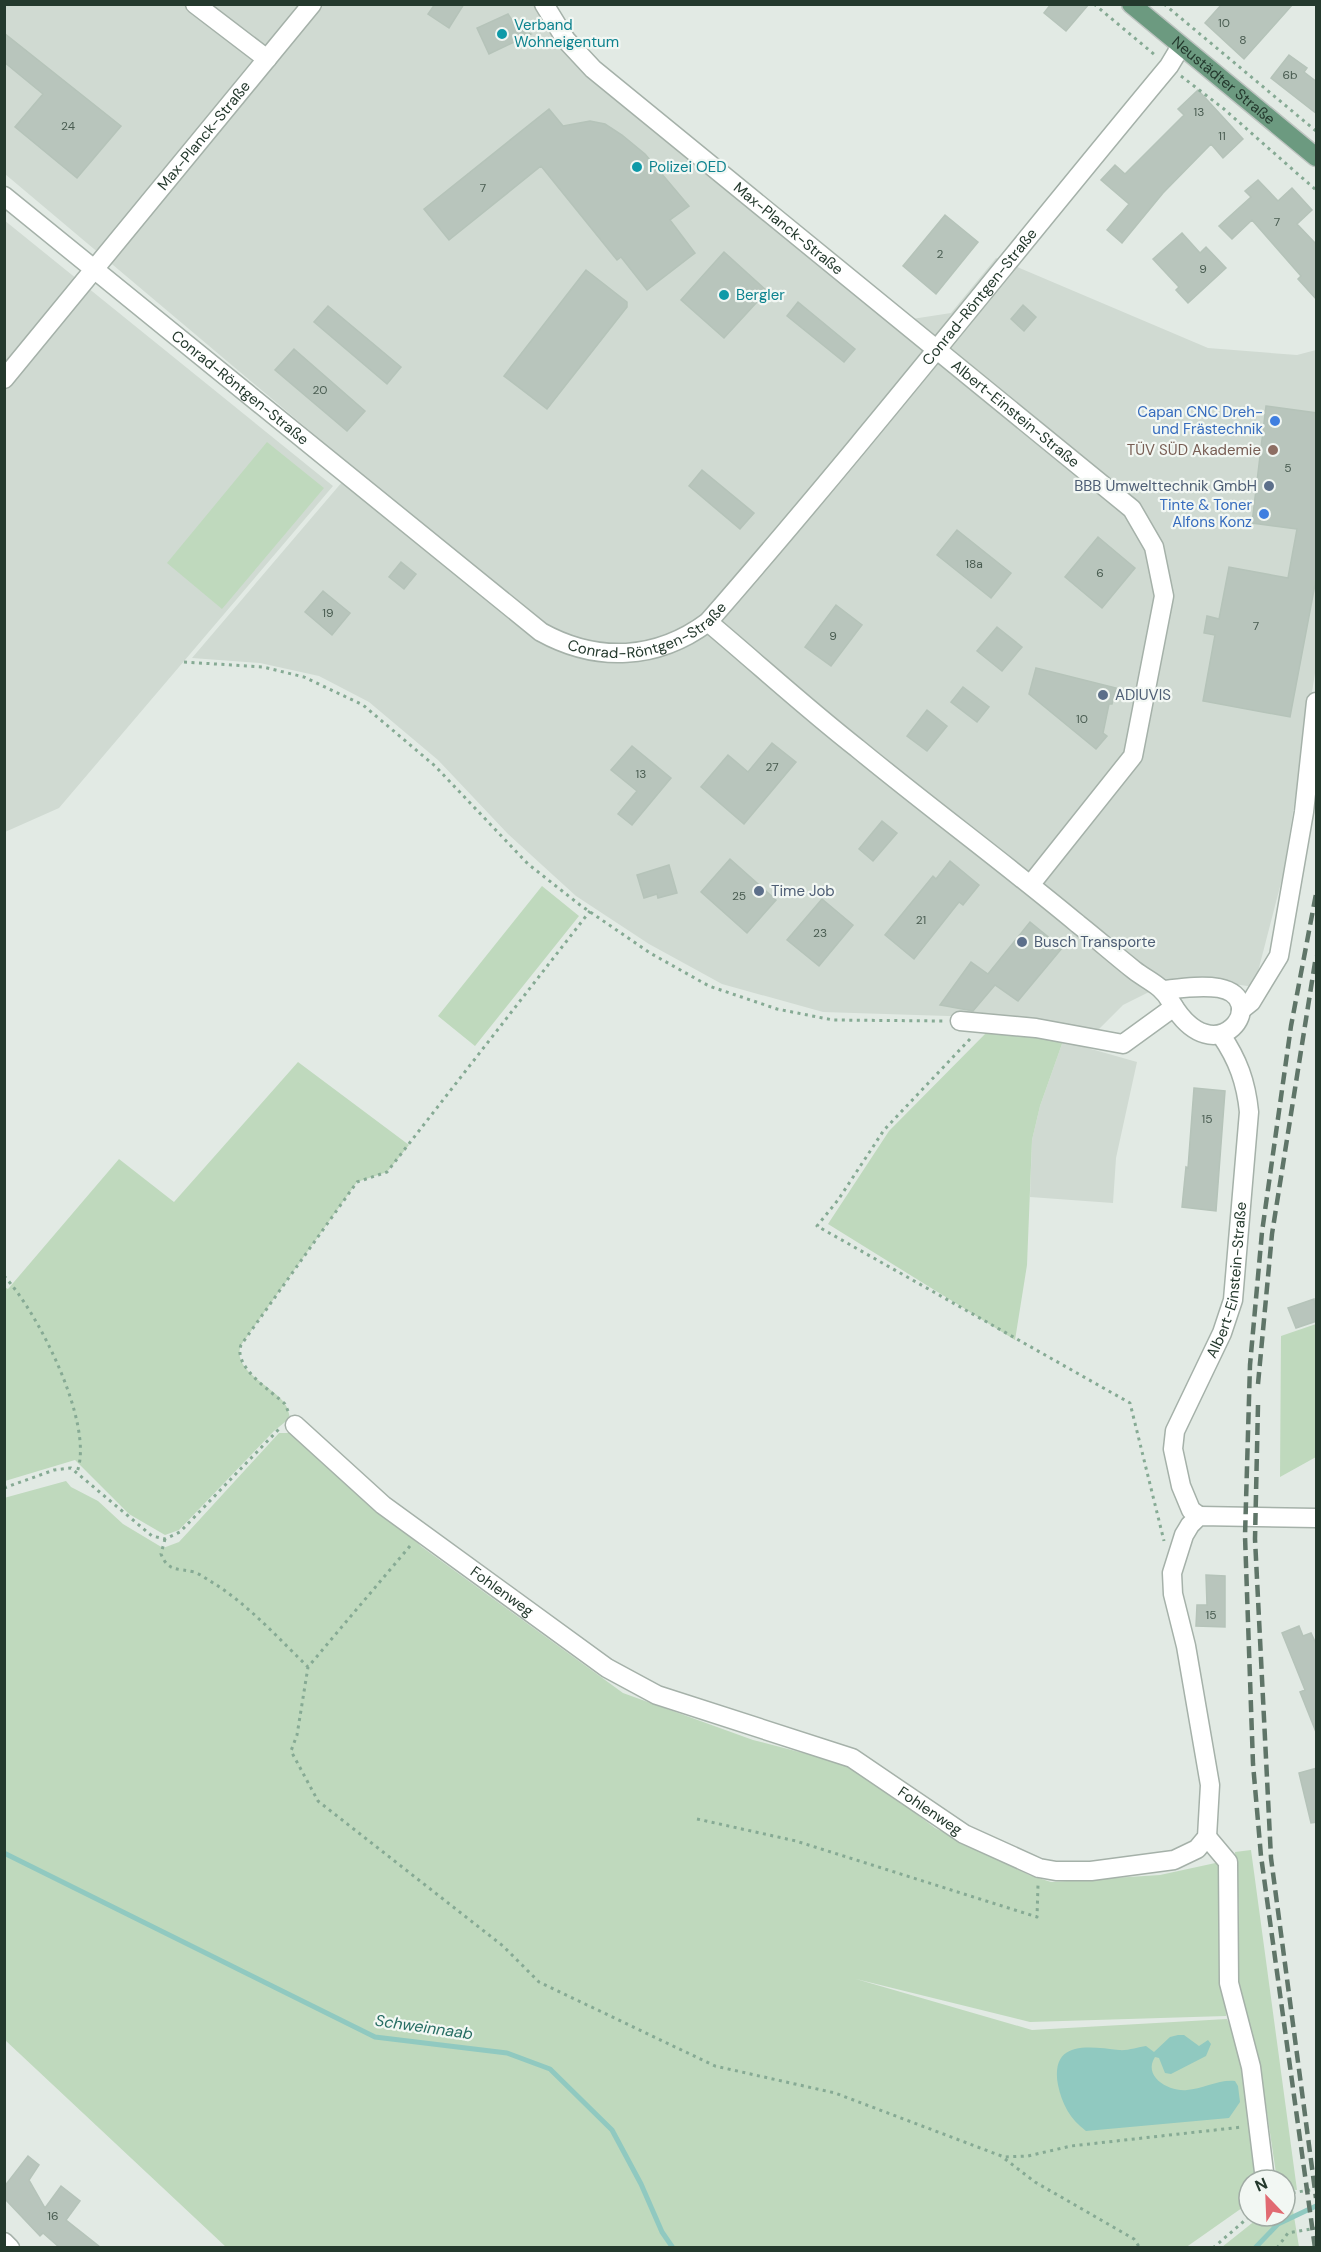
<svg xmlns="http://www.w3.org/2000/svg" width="1321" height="2252" viewBox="0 0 1321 2252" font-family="'DM Sans',sans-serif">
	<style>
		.built { fill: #d0dad2 }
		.green { fill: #bfd9bd }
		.water { fill: #90c9c0 }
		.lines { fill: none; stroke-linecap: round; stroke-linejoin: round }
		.stream { stroke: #90c9c0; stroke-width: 5 }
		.building { fill: #b8c5bc; stroke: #b5c3b9; stroke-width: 1.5 }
		.minor-casing { stroke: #a5b1a9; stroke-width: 21 }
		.major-casing { stroke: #bdc4c0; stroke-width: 21 }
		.path { stroke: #86aa94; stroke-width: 3; stroke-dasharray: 3 4.5; stroke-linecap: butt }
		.minor { stroke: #fff; stroke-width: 18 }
		.major { stroke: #6c9a80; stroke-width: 18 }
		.rail { stroke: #5f7568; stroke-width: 4.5; stroke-dasharray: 12 6; stroke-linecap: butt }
		.culture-dot { fill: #0f9aa8; stroke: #f2f7f3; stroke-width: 2 }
		.shop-dot { fill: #3f7fe0; stroke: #f2f7f3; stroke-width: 2 }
		.education-dot { fill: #8d6e63; stroke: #f2f7f3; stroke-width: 2 }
		.service-dot { fill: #5c6f8a; stroke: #f2f7f3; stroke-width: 2 }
		.labels { text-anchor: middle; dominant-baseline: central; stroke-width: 4.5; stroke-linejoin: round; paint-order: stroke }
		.number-label { font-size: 12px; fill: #495c51 }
		.culture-label { font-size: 15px; fill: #0d838f; stroke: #f2f7f3; text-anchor: start }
		.street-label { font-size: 15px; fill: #24392d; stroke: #f2f7f3 }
		.shop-label { font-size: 15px; fill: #366cbe; stroke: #f2f7f3; text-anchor: end }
		.education-label { font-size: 15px; fill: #785e54; stroke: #f2f7f3; text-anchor: end }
		.service-label { font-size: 15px; fill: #4e5e75; stroke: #f2f7f3; text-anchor: start }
		.water-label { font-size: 16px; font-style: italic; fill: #266d63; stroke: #f2f7f3 }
	</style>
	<rect width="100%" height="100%" fill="#e2eae4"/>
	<!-- built -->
	<path class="built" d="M4 5H553L592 56 912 319 951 313 996 258 1208 348 1297 355 1316 350V667L1283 875 1254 987 1200 979 1171 981 1123 1005 1098 1030 979 1017 823 1012 722 984 649 944 576 896 508 834 438 760 369 702 319 676 260 663 192 658 354 468 5 174Z
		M4 220 333 486 59 808 5 832Z
		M1063 1041 1137 1062 1116 1158 1113 1203 1030 1197 1032 1140 1040 1106Z"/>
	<!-- green -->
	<path class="green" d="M267 442 324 488 222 609 167 563Z
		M542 886 579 916 475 1046 438 1016Z
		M989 1030 1063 1041 1040 1106 1032 1140 1027 1265 1015 1340 828 1224 889 1131Z
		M298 1062 409 1145 387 1172 357 1182 241 1345C231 1371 273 1386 285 1404 288 1408 289 1414 290 1418L274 1431 179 1530 165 1535 129 1514 75 1460 5 1481 4 1287 8 1289 119 1159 174 1202Z
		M1316 1324V1457L1280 1477 1281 1336Z
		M279 1433H294L422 1547 623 1693 753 1740 853 1766 935 1828 1029 1875 1051 1882 1160 1875 1220 1862 1226 2016 1030 2022 856 1979 1032 2030 1227 2019 1246 2061 1258 2180H1249V2203L1185 2248 226 2247 5 2040 4 1498 66 1481 71 1487 98 1501 123 1524 163 1548 179 1542Z
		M1251 1850 1297 2190 1285 2189V2180H1277L1260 2065 1236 1980 1239 1910 1235 1852Z
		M1292 2204 1299 2247H1222L1261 2216H1285V2206Z"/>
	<!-- water -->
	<path class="water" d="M1178 2035H1184L1199 2046 1208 2040 1211 2044 1206 2056 1171 2074 1165 2073 1159 2058 1155 2057C1142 2077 1170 2092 1187 2090 1202 2089 1220 2079 1235 2081L1238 2086 1240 2102 1229 2118 1086 2131C1070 2119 1062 2104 1058 2085 1050 2039 1090 2047 1119 2050 1127 2051 1138 2047 1146 2046L1154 2052 1170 2037Z"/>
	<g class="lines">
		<!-- stream -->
		<path class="stream" d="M4 1853 375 2037 507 2053 550 2069 612 2130 641 2184 662 2232 673 2248
			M1255 2248 1278 2224 1316 2206"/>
	</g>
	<!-- building -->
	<path class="building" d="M435 4H464L449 28 428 14Z
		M1051 4H1089L1066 31 1044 13Z
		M1222 4H1293L1244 59 1205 23Z
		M508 14 517 28 531 34 489 54 477 28Z
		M4 33 121 126 77 178 15 127 43 94 4 62Z
		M1289 55 1307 68 1304 72 1317 82V114L1271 78Z
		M1198 90 1243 139 1223 158 1211 144 1163 193 1122 243 1107 230 1129 204 1101 180 1115 165 1125 174 1184 115 1178 109Z
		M549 109 563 126 590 121 605 124 622 135 645 154 689 206 670 220 695 253 647 290 621 257 617 260 541 166 449 240 424 209Z
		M1258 180 1278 201 1292 188 1312 210 1297 224 1317 245V300L1298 279 1301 276 1252 220 1232 239 1219 226 1251 197 1245 191Z
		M945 215 978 242 936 294 903 266Z
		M1182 233 1200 253 1206 247 1226 268 1188 303 1176 290 1179 287 1153 259Z
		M724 252 767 291 724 338 681 300Z
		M586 270 627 302V307L547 409 504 376Z
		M798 302 855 349 844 362 787 316Z
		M1023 305 1036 317 1024 331 1011 319Z
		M328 306 401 367 387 384 314 322Z
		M294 349 365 411 347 431 275 370Z
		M1266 406 1317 413V574L1290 717 1203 701 1215 635 1204 633 1207 616 1219 619 1229 567 1288 578 1297 529 1252 523Z
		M702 470 754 513 740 529 689 486Z
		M957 530 1011 573 991 598 937 555Z
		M1098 537 1135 568 1102 608 1065 577Z
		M401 562 416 574 404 589 389 577Z
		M323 591 350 613 332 635 305 612Z
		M836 605 862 625 831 666 805 647Z
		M997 627 1022 647 1002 671 977 651Z
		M1036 668 1116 688 1112 704H1109L1103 733 1107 736 1096 749 1029 694Z
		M963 687 989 707 977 722 951 702Z
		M927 710 947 726 927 751 907 736Z
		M772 743 796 762 744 824 701 787 728 755 748 772Z
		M632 746 671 778 632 825 618 814 637 791 611 770Z
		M882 821 897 833 873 861 859 849Z
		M730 859 776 900 747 933 701 892Z
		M950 861 979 885 963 905 959 902 914 959 885 935 933 876 936 879Z
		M669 865 677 893 658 898 657 894 644 898 637 875Z
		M822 899 853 925 819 966 787 940Z
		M1030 922 1062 948 1018 1001 995 985 973 1011 940 1005 971 962 988 974Z
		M1194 1088 1225 1091 1216 1211 1182 1207 1186 1167 1188 1168Z
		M1314 1299 1317 1321 1296 1328 1288 1308Z
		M1206 1575 1225 1576V1627L1196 1626 1197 1605H1207Z
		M1299 1626 1303 1636 1311 1633 1317 1646 1316 1732 1300 1692 1305 1690 1282 1633Z
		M1317 1768V1822L1311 1823 1299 1773Z
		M28 2156 39 2165 29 2180 45 2208 61 2186 80 2201 66 2220 100 2247H59L43 2233 40 2236 4 2198V2187Z"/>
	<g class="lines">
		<defs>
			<g id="minor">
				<path d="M195 4 267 59"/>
				<path id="s1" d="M544 4 566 40 593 69 1132 509 1154 547 1164 596 1133 756 1031 884"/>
				<path id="s2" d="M4 196 541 632C597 663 657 660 708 622 866 441 1015 251 1169 66L1181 46"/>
				<path id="s3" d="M4 379 312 4"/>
				<path d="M708 622C758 664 806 708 857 748 930 808 1006 864 1078 924 1097 939 1115 955 1134 970 1148 981 1162 985 1171 1002 1216 1079 1273 998 1219 988 1201 985 1182 988 1165 990"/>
				<path d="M1241 1010 1251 1002 1279 956 1304 812 1316 702"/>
				<path d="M960 1021 1036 1028 1123 1044 1174 1007"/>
				<path id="s4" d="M295 1425 383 1505 607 1668 657 1695 852 1758 964 1834 1039 1868 1056 1871H1091L1174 1860 1197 1849 1207 1837 1210 1785 1186 1646 1173 1594 1172 1573 1184 1535 1190 1525 1199 1516 1316 1518"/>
				<path id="s5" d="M1199 1516 1191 1510 1181 1486 1173 1449 1175 1431 1222 1333 1233 1300 1249 1112C1246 1082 1238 1060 1221 1035"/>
				<path d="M1207 1837 1228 1862 1229 1983 1251 2067 1265 2180"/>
				<path d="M4 2242 10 2248"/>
			</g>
			<g id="major">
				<path id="s6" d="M1131 4 1316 157"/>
			</g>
		</defs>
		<!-- minor casing -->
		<use href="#minor" class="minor-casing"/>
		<!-- major casing -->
		<use href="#major" class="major-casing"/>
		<!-- path -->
		<path class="path" d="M1094 4 1155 55
			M1164 4 1316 131
			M1181 76 1224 109 1316 190
			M184 662 263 667 304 677 363 705 435 766 528 864 580 905 650 953 709 986 777 1009 833 1020 944 1021
			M970 1039 884 1130 838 1200 817 1226 1130 1403 1164 1541
			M4 1276C38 1312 95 1425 77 1472
			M288 1411 285 1404C270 1390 233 1367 241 1345L357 1182 387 1172 590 911
			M4 1488 54 1470 71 1468 152 1536 165 1539 180 1532 279 1429
			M165 1539 161 1554C168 1572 178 1568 194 1572 200 1574 205 1578 210 1581 247 1603 278 1638 308 1667
			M410 1546 308 1667 297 1735 291 1751 318 1801 503 1946 539 1982 715 2066 835 2093 1004 2157 1028 2156 1071 2146 1242 2127
			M697 1819 796 1841 1037 1917 1038 1885
			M1005 2159 1035 2182 1134 2239 1140 2248
			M1285 2194 1316 2189
			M1213 2248 1250 2216
			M1277 2248 1288 2233 1316 2228"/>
		<!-- minor -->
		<use href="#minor" class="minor"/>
		<!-- major -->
		<use href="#major" class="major"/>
		<!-- rail -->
		<path class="rail" d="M1258 1384 1272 1234 1316 956
			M1258 1405 1255 1539 1271 1858 1316 2198
			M1315 2248 1261 1856 1253 1764 1245 1536 1250 1365 1262 1232 1291 1026 1316 894"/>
	</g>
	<!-- markers -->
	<g class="culture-dot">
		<circle cx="502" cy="34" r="6"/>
		<circle cx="637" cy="167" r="6"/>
		<circle cx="724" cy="295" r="6"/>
	</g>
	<g class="shop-dot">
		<circle cx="1275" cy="421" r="6"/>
		<circle cx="1264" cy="514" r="6"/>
	</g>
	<circle class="education-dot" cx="1273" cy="450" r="6"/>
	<g class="service-dot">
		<circle cx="1269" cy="486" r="6"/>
		<circle cx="1103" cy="695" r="6"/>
		<circle cx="759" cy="891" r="6"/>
		<circle cx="1022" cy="942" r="6"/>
	</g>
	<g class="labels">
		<!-- number labels -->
		<g class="number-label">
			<text x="1224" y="23">10</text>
			<text x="1243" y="40">8</text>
			<text x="1290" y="75">6b</text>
			<text x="1199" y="112">13</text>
			<text x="68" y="126">24</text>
			<text x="1222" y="136">11</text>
			<text x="483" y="188">7</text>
			<text x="1277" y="222">7</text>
			<text x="940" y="254">2</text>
			<text x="1203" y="269">9</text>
			<text x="320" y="390">20</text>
			<text x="1288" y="468">5</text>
			<text x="974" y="564">18a</text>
			<text x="1100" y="573">6</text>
			<text x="328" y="613">19</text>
			<text x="1256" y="626">7</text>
			<text x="833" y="636">9</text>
			<text x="1082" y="719">10</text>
			<text x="772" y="767">27</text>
			<text x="641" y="774">13</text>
			<text x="739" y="896">25</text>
			<text x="921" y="920">21</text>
			<text x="820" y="933">23</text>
			<text x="1207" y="1119">15</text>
			<text x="1211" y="1615">15</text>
			<text x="53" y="2216">16</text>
		</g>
		<!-- culture labels -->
		<g class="culture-label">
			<text x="514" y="25">Verband<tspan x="514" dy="17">Wohneigentum</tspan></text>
			<text x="649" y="167">Polizei OED</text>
			<text x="736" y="295">Bergler</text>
		</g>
		<!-- street labels -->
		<g class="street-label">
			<text stroke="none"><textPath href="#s6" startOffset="120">Neustädter Straße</textPath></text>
			<text stroke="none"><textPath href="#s3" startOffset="315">Max-Planck-Straße</textPath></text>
			<text stroke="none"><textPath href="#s1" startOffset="334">Max-Planck-Straße</textPath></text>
			<text stroke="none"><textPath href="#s2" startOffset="1293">Conrad-Röntgen-Straße</textPath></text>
			<text stroke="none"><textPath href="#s2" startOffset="304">Conrad-Röntgen-Straße</textPath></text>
			<text stroke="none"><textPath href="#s1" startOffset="627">Albert-Einstein-Straße</textPath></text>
			<text stroke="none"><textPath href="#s2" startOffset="807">Conrad-Röntgen-Straße</textPath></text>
			<text stroke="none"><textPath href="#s5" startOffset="254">Albert-Einstein-Straße</textPath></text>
			<text stroke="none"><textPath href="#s4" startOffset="266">Fohlenweg</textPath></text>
			<text stroke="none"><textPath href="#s4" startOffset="752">Fohlenweg</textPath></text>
		</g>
		<!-- shop labels -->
		<g class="shop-label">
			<text x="1263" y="412">Capan CNC Dreh-<tspan x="1263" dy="17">und Frästechnik</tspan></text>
			<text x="1252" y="505">Tinte &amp; Toner<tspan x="1252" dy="17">Alfons Konz</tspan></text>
		</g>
		<!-- education labels -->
		<g class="education-label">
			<text x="1261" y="450">TÜV SÜD Akademie</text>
		</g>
		<!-- service labels -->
		<g class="service-label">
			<text x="1257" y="486" text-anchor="end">BBB Umwelttechnik GmbH</text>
			<text x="1115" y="695">ADIUVIS</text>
			<text x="771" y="891">Time Job</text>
			<text x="1034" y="942">Busch Transporte</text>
		</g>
		<!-- water labels -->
		<g class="water-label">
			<text transform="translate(424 2027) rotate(8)">Schweinnaab</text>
		</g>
	</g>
	<!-- border -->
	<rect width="1321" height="2252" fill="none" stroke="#24392d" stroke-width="12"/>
	<!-- north arrow -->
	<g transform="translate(1267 2198) rotate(337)"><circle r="28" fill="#f2f7f3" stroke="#a0aba4" stroke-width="1.5"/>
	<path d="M0-4.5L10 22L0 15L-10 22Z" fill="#e16a72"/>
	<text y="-9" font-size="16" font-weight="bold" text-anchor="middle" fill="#24392d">N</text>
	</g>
</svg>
